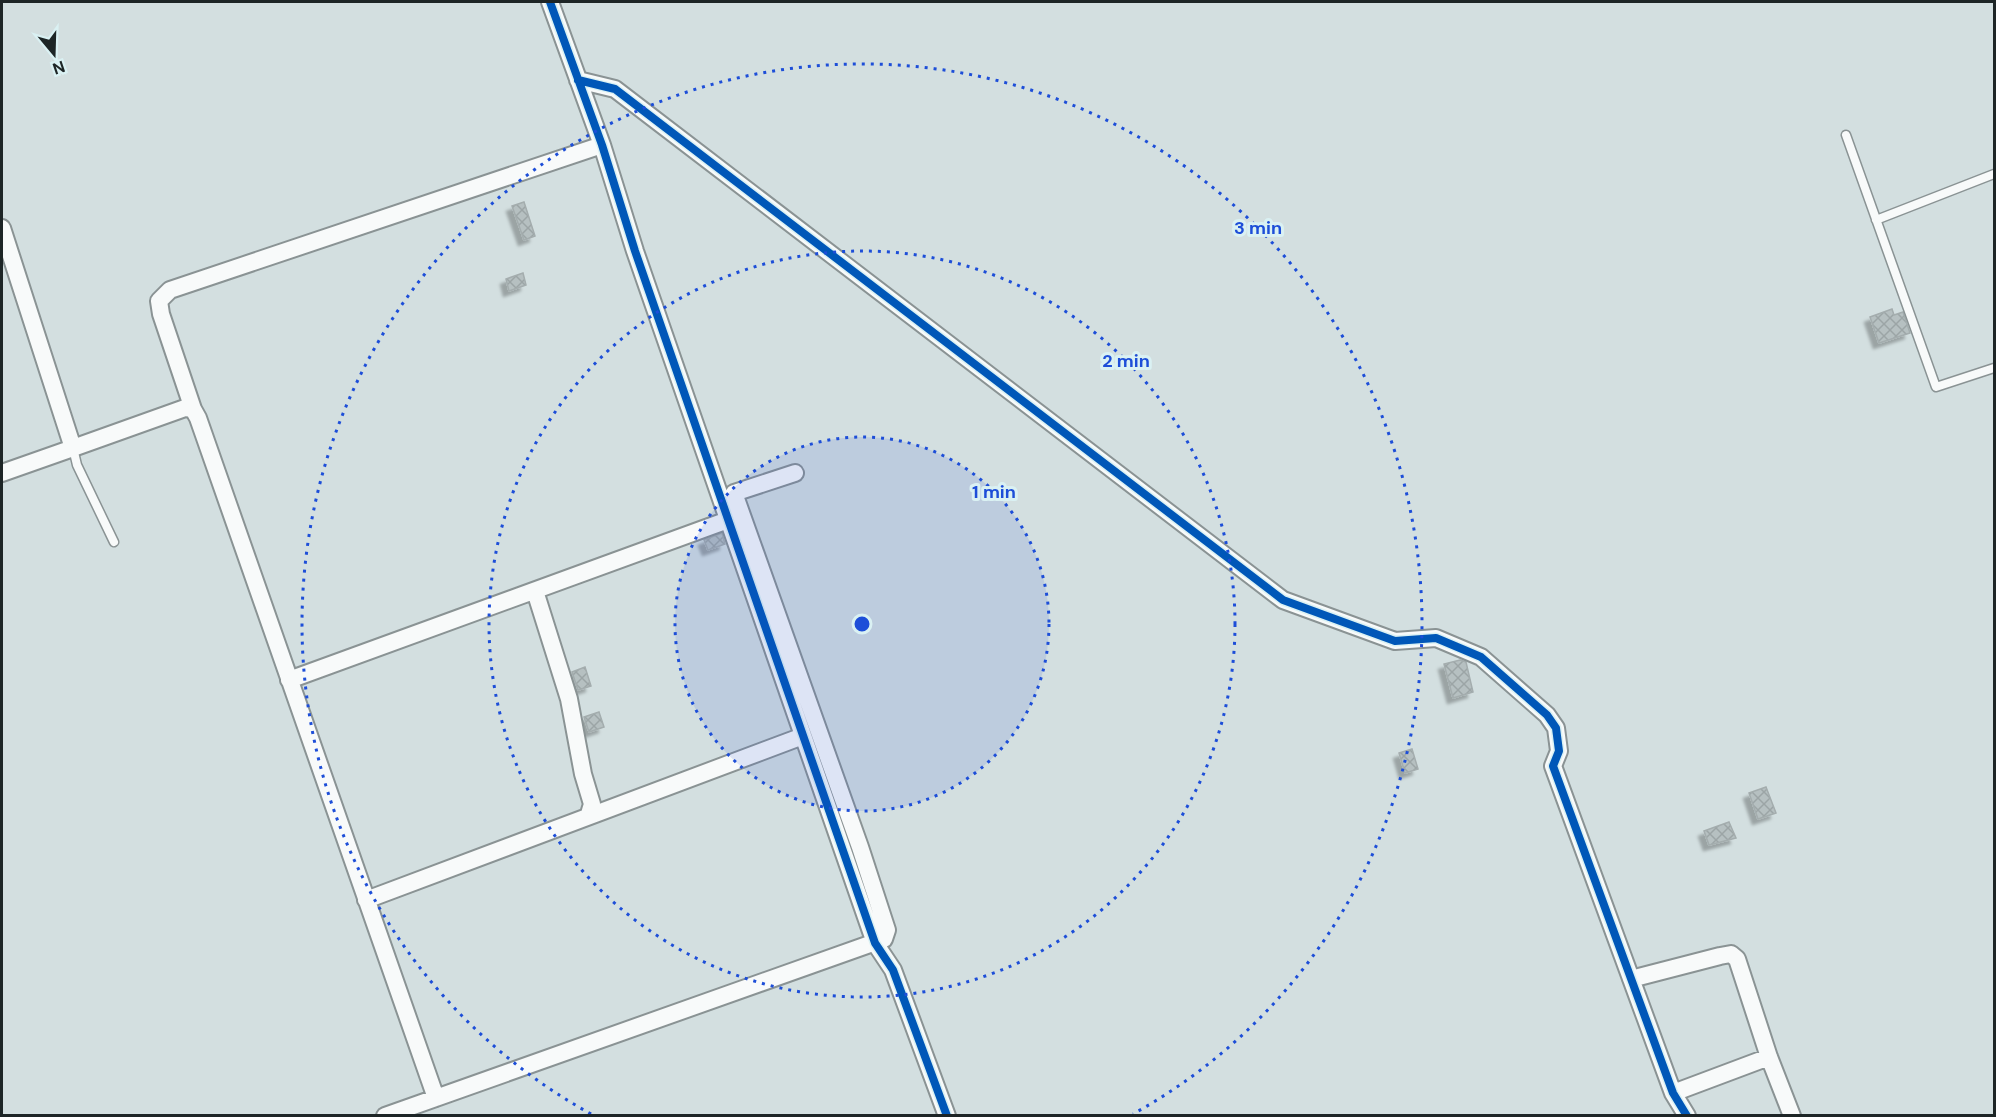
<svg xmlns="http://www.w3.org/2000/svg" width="1996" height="1117" viewBox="0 0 1996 1117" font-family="'DM Sans',sans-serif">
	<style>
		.building { fill: url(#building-cross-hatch); stroke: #a4adae; stroke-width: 1.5; filter: url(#shadow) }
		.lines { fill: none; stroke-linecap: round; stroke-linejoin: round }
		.lane-casing { stroke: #8a9394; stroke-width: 11 }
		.street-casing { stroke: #8a9394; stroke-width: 20 }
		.lane { stroke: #f8fafa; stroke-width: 8 }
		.street { stroke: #f8fafa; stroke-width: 16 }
		.cycleway-casing { stroke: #daf1f3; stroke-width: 11 }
		.cycleway { stroke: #0057b8; stroke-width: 8 }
		.ring { fill: none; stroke: #1d4ed8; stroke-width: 3; stroke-dasharray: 3 6 }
		.centre { fill: #1d4ed8; stroke: #daf1f3; stroke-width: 3 }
		.ring-label { font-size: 18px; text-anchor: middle; font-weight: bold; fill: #1d4ed8; stroke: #daf1f3; stroke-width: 6; stroke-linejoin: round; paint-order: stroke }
	</style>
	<defs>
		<pattern id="building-cross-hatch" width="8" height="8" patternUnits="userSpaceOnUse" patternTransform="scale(1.5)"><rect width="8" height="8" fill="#b6c0c1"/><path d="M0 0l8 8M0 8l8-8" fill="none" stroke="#9ca5a6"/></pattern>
		<filter id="shadow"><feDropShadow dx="-5.5" dy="5.5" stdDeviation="1.5" flood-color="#0004"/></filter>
	</defs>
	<rect width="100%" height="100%" fill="#d3dfe0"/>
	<!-- building -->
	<path class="building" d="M524 202 535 236 524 240 512 206Z
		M523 273 526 285 509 291 506 279Z
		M1892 309 1894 315 1903 312 1910 333 1879 343 1870 317Z
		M722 533 725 544 708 550 704 540Z
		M1460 660 1466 662 1473 692 1453 698 1444 664Z
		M585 667 591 686 578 690 572 672Z
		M599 712 604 727 589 732 584 717Z
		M1412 749 1418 769 1405 773 1399 753Z
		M1766 787 1776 813 1758 819 1749 793Z
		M1729 822 1736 838 1709 845 1704 831Z"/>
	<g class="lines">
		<defs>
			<path id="lane" d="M1846 135 1936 387 1994 368
				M1876 220 1994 174
				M73 448 77 465 114 542"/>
			<path id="street" d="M550 2 602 145 635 251 875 943 893 970 947 1116
				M578 80 615 89 1283 600 1395 641 1436 638 1481 657 1547 715 1556 728 1559 751 1553 766 1673 1093 1687 1116
				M2 228 73 448 185 408 193 409 198 418 436 1098
				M193 409 161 314 159 301 170 290 602 145
				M2 473 73 448
				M535 591 569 699 583 774 592 804 589 814
				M289 680 728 520
				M366 900 803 736
				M1631 979 1720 956 1731 954 1737 959 1769 1057 1792 1116
				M1673 1093 1769 1057
				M385 1116 884 939 887 930 860 847 734 493 795 473"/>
		</defs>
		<!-- lane casing -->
		<use href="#lane" class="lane-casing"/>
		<!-- street casing -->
		<use href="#street" class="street-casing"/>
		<!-- lane -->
		<use href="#lane" class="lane"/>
		<!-- street -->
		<use href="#street" class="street"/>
		<defs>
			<path id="cycleway" d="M550 2 602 145 635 251 875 943 893 970 947 1116
				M578 80 615 89 1283 600 1395 641 1436 638 1481 657 1547 715 1556 728 1559 751 1553 766 1673 1093 1687 1116"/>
		</defs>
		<!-- cycleway casing -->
		<use href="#cycleway" class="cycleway-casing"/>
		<!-- cycleway -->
		<use href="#cycleway" class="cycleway"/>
	</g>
	<!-- distance rings -->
	<circle cx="862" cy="624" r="187" fill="#1d4ed8" fill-opacity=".12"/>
	<g class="ring">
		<circle cx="862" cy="624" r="187"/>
		<circle cx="862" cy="624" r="373"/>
		<path d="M591 1114A560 560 0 1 1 1133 1114"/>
	</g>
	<circle cx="862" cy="624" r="9" class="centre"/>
	<g class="ring-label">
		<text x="1258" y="234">3 min</text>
		<text x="1126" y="367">2 min</text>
		<text x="994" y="498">1 min</text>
	</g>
	<!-- border -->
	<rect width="1996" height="1117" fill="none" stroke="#1d2526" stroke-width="6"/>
	<!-- north arrow -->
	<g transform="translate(54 54) rotate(161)" stroke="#daf1f3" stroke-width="4.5" paint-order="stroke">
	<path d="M0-4.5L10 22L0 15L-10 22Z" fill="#1d2526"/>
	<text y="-9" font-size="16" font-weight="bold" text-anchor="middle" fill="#1d2526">N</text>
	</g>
</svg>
